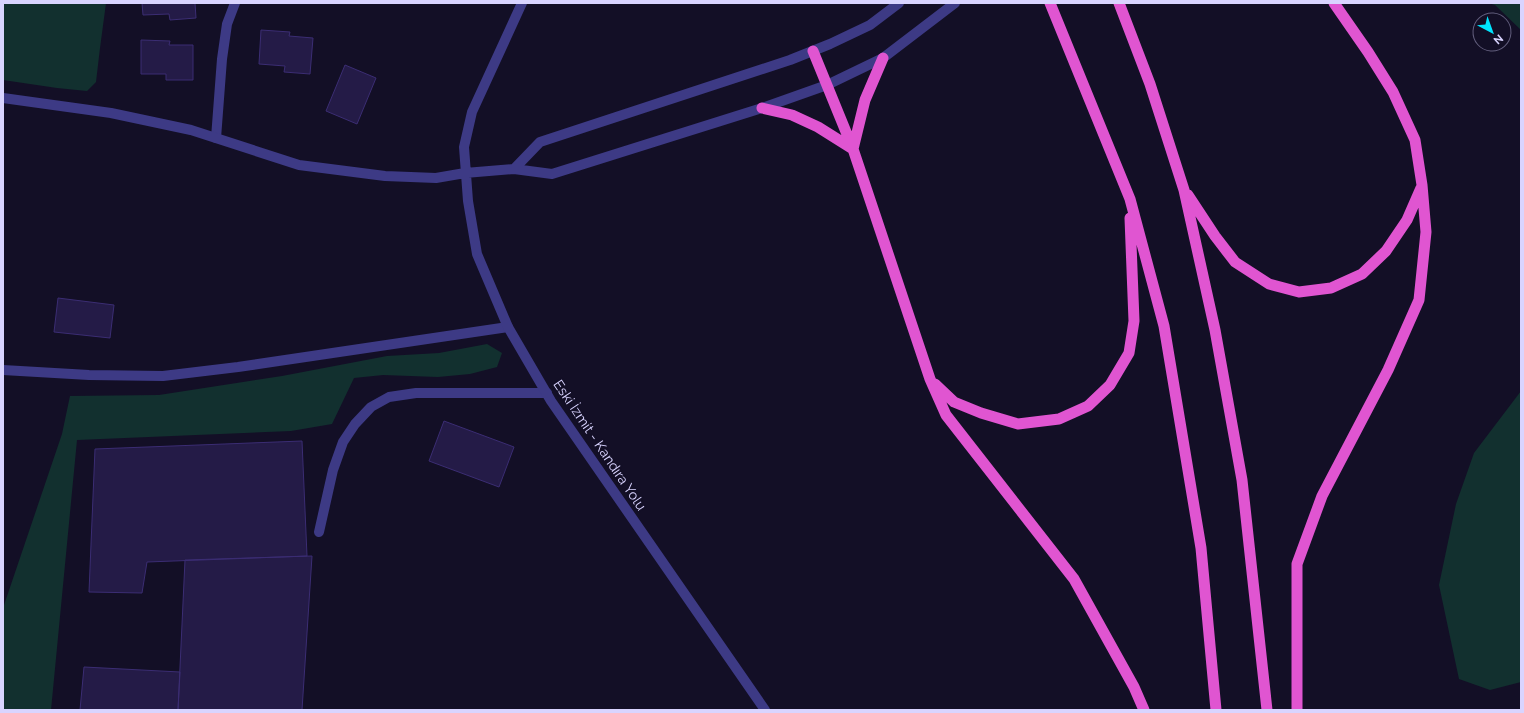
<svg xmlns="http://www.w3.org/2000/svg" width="1524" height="713" viewBox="0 0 1524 713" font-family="Raleway,sans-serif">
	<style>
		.green { fill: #12302f }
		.building { fill: #241b47; stroke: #3b2d73 }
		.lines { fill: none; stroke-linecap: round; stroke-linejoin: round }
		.service { stroke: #3d3a85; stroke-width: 10 }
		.minor { stroke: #3d3a85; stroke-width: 10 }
		.trunk { stroke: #e055d1; stroke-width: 11 }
		.labels { text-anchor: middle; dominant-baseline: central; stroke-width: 3.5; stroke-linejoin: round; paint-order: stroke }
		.street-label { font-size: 14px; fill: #d9d4ff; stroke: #130f26 }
	</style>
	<rect width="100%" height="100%" fill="#130f26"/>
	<!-- green -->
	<path class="green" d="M3 3H106L100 48 96 82 87 91 57 88 3 80Z
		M1488 3H1521V30L1495 5Z
		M487 344 502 353 497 367 470 374 438 377 383 375 354 378 332 424 291 431 77 440 51 710H3V608L62 434 70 396 159 395 282 376 387 356 439 353Z
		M1521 391V682L1490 690 1459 679 1439 585 1456 504 1474 453Z"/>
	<!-- building -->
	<path class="building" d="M142 3H195L196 18 170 20 169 14 143 15Z
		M261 30 290 32 289 36 313 38 310 74 284 72 285 66 259 64Z
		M141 40 170 41 169 45H193V80H166V74H141Z
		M345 65 376 78 357 124 326 111Z
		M58 298 114 305 110 338 54 332Z
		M444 421 514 447 499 487 429 461Z
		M302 441 307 556 147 562 142 593 89 592 95 449Z
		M312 556 302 710H178L185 560Z
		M84 667 180 672 178 710H80Z"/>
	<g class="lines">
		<!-- service -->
		<path class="service" d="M216 138 222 59 227 24 235 3
			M3 370 89 375 163 376 238 367 508 327
			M319 532 333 470 343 442 355 424 371 407 389 397 416 393H547"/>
		<!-- minor -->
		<path class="minor" d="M522 3 472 112 464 147 468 201 477 254 508 327 551 401 765 710
			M3 98 111 113 191 130 299 165 385 176 436 178 465 173 514 169 552 174 762 108 827 85 883 58 955 3
			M514 169 540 142 790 60 830 44 870 25 899 3"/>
		<!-- trunk -->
		<path class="trunk" d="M1050 3 1130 199 1164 326 1201 548 1216 710
			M1119 3 1150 84 1184 190 1215 330 1242 480 1267 710
			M813 51 853 149 930 379 946 415 1074 579 1134 687 1144 710
			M762 108 792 115 818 127 853 149 865 100 883 58
			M1188 195 1215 236 1235 262 1269 284 1299 292 1331 288 1362 274 1386 251 1407 220 1421 188
			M935 384 954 402 981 413 1018 424 1059 419 1088 406 1110 385 1129 353 1134 321 1130 218
			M1297 710V564L1322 496 1388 370 1419 300 1426 232 1422 185 1415 140 1393 92 1368 52 1334 3"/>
	</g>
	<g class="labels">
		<!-- street labels -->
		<g class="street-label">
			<text transform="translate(600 445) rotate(56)">Eski İzmit - Kandıra Yolu</text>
		</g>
	</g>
	<!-- border -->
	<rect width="1524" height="713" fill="none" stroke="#d9d4ff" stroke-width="8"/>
	<!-- north arrow -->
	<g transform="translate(1492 32) rotate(139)"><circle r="19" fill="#130f26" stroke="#625e7d"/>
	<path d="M0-3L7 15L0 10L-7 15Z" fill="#00e5ff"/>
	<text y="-6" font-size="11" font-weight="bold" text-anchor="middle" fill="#d9d4ff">N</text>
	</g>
</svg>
